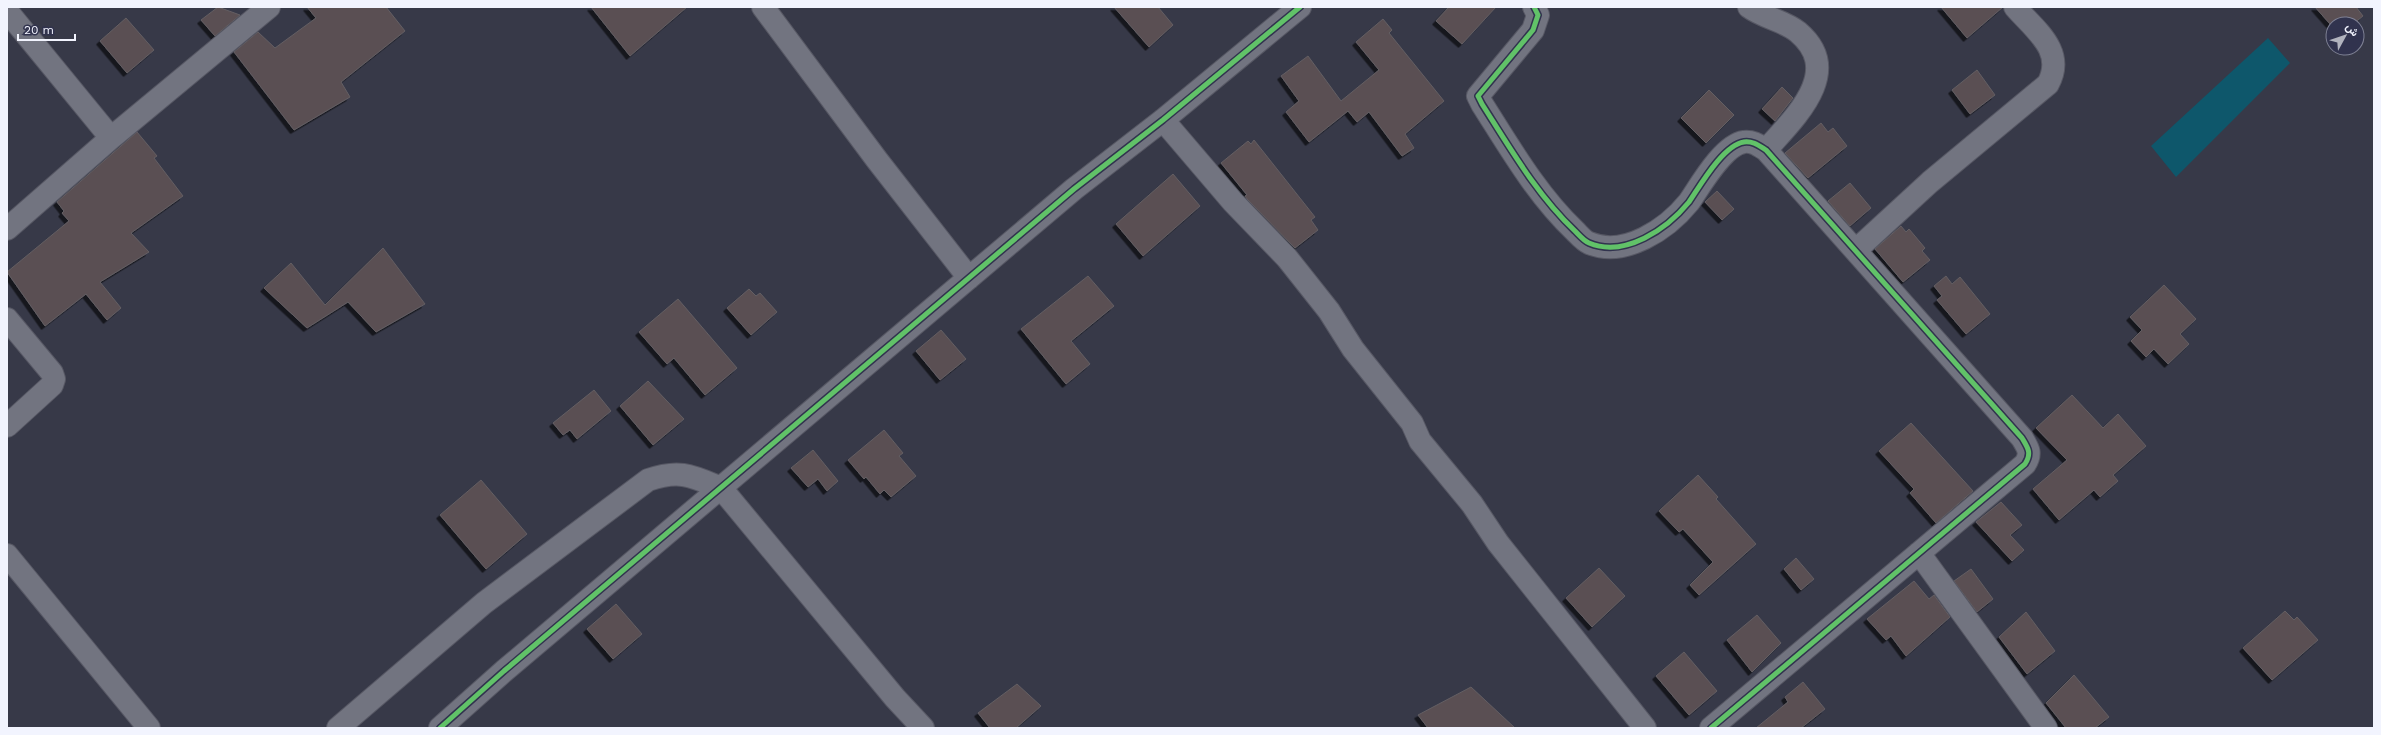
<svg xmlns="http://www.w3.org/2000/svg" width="2381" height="735" viewBox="0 0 2381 735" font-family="'Work Sans',Vazirmatn,sans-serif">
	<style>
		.water { fill: #0e576b }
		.building { fill: #5a5053; stroke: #635e63; filter: url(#shadow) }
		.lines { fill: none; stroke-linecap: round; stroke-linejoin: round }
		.minor-casing { stroke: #575864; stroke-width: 24 }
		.minor { stroke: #727480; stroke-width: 22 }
		.cycleway-casing { stroke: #31334e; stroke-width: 8 }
		.cycleway { stroke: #61c268; stroke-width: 5 }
	</style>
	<defs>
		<filter id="shadow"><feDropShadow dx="-3.5" dy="3.5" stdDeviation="0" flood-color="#0009"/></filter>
	</defs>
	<rect width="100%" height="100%" fill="#373948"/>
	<!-- water -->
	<path class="water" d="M2268 38 2290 63 2176 177 2151 146Z"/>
	<!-- building -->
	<path class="building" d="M218 7 240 15 215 36 201 20Z
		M307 7H386L405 31 341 82 350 97 294 130 234 52 258 32 275 48 316 18Z
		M591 7H687L630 56Z
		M1114 7H1158L1173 25 1149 47Z
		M1449 7H1496L1462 44 1436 21Z
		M1941 7H2003L1967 38Z
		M2315 7H2356L2363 16 2353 24H2330Z
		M126 18 154 50 127 73 100 41Z
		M1383 19 1392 30 1389 33 1444 101 1405 134 1414 148 1402 156 1369 112 1357 122 1348 111 1309 142 1286 112 1299 101 1281 76 1308 56 1341 101 1379 70 1356 42Z
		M1977 70 1995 95 1970 114 1952 90Z
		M1782 87 1793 98 1775 121 1762 109Z
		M1709 90 1734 115 1706 143 1681 118Z
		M1821 123 1828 132 1833 128 1847 146 1808 178 1785 153Z
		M137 132 157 156 154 158 183 196 131 233 149 252 100 282 121 308 107 320 86 294 45 326 7 272 69 221 62 213 64 211 57 202Z
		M1254 140 1315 217 1311 220 1318 230 1295 248 1247 199 1245 196 1247 195 1221 163 1248 141 1251 144Z
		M1173 174 1200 206 1143 256 1116 224Z
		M1850 183 1871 208 1850 226 1828 201Z
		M1717 191 1734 209 1722 220 1705 202Z
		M1901 226 1906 232 1909 229 1925 248 1922 251 1930 260 1903 282 1875 249Z
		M383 248 425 304 376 332 348 302 307 328 264 288 291 263 325 305Z
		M1088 276 1114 306 1071 341 1090 364 1066 384 1021 329Z
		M1946 276 1952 284 1960 277 1990 314 1966 334 1937 300 1942 296 1934 286Z
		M2164 285 2196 319 2180 334 2189 344 2168 364 2154 349 2146 357 2131 341 2142 330 2130 317Z
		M749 289 756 296 760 293 777 312 751 335 727 308Z
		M678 299 737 368 705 395 674 358 667 364 639 332Z
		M941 330 966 359 940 380 916 351Z
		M648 381 684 419 653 445 620 406Z
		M594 390 611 411 577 439 570 430 563 435 553 423Z
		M2072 395 2103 428 2118 414 2146 446 2113 475 2118 481 2100 497 2094 490 2059 520 2033 489 2067 460 2036 428Z
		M1911 423 1973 491 1936 523 1910 493 1914 489 1879 451Z
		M884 430 903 453 899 456 916 476 891 497 884 490 880 494 866 477 864 479 848 460Z
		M813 450 838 481 827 491 818 479 808 487 791 468Z
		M1698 475 1718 497 1716 499 1756 544 1699 595 1690 585 1713 562 1683 529 1679 532 1659 511Z
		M481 480 527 534 486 569 440 515Z
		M2001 502 2022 525 2010 535 2024 550 2012 561 1976 522Z
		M1796 558 1814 579 1801 590 1784 569Z
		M1599 568 1625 596 1592 627 1566 598Z
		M1971 569 1993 599 1977 612 1954 581Z
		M1914 581 1929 599 1934 595 1950 617 1906 656 1891 636 1886 640 1867 619Z
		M616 604 642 634 613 659 587 629Z
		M2285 611 2294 620 2297 617 2318 640 2272 680 2243 648Z
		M2026 612 2055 651 2027 674 1999 637Z
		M1757 615 1781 643 1752 672 1727 640Z
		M1684 652 1717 691 1689 715 1656 676Z
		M2074 675 2109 717 2095 728H2066L2046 703Z
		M1803 682 1825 709 1801 728H1756L1788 702 1785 697Z
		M1017 684 1041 706 1016 728H990L978 713Z
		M1471 687 1515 728H1428L1418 715Z"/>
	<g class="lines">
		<defs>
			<path id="minor" d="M763 7 877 160 969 278
				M1534 7 1538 15 1533 30 1478 96 1482 104C1510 148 1537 195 1575 231 1579 235 1584 241 1589 243 1625 258 1667 229 1689 202 1700 186 1723 145 1744 142 1753 141 1758 145 1766 150L2022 438C2028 448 2032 453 2025 464L1711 728
				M1749 7C1764 18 1785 21 1798 32 1845 72 1794 118 1766 150
				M7 11 111 138
				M1163 120 1233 202 1287 258 1329 311 1353 349 1412 423 1420 441 1472 504 1498 543 1645 728
				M7 229 111 138 269 7
				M1856 250 1930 182 2048 84C2066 51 2035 30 2015 7
				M7 319 52 373 54 379 52 385 7 426
				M1919 553 2046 728
				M7 555 149 728
				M338 728 484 603 648 480C680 469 692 476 721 488L895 698 923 728
				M440 728 504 671 1074 189 1163 120 1300 7"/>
		</defs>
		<!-- minor casing -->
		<use href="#minor" class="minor-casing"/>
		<!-- minor -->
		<use href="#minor" class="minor"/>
		<defs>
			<path id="cycleway" d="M1534 7 1538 15 1533 30 1478 96 1482 104C1510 148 1537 195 1575 231 1579 235 1584 241 1589 243 1625 258 1667 229 1689 202 1700 186 1723 145 1744 142 1753 141 1758 145 1766 150L2022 438C2028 448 2032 453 2025 464L1711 728
				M440 728 504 671 1074 189 1163 120 1300 7"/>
		</defs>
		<!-- cycleway casing -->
		<use href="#cycleway" class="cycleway-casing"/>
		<!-- cycleway -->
		<use href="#cycleway" class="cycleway"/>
	</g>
	<!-- border -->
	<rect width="2381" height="735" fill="none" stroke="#f2f4fe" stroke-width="16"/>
	<!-- north arrow -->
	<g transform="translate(2345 36) rotate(50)"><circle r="19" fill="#31334e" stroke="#7e8094"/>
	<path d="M0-3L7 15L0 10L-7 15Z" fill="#b1b3be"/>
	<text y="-6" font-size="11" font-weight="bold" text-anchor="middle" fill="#f2f4fe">ش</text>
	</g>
	<!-- scale -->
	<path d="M18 34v6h57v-6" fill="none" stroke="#f2f4fe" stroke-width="2"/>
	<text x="24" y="34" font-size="12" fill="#f2f4fe" stroke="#31334e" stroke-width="3" paint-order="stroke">20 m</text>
</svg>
